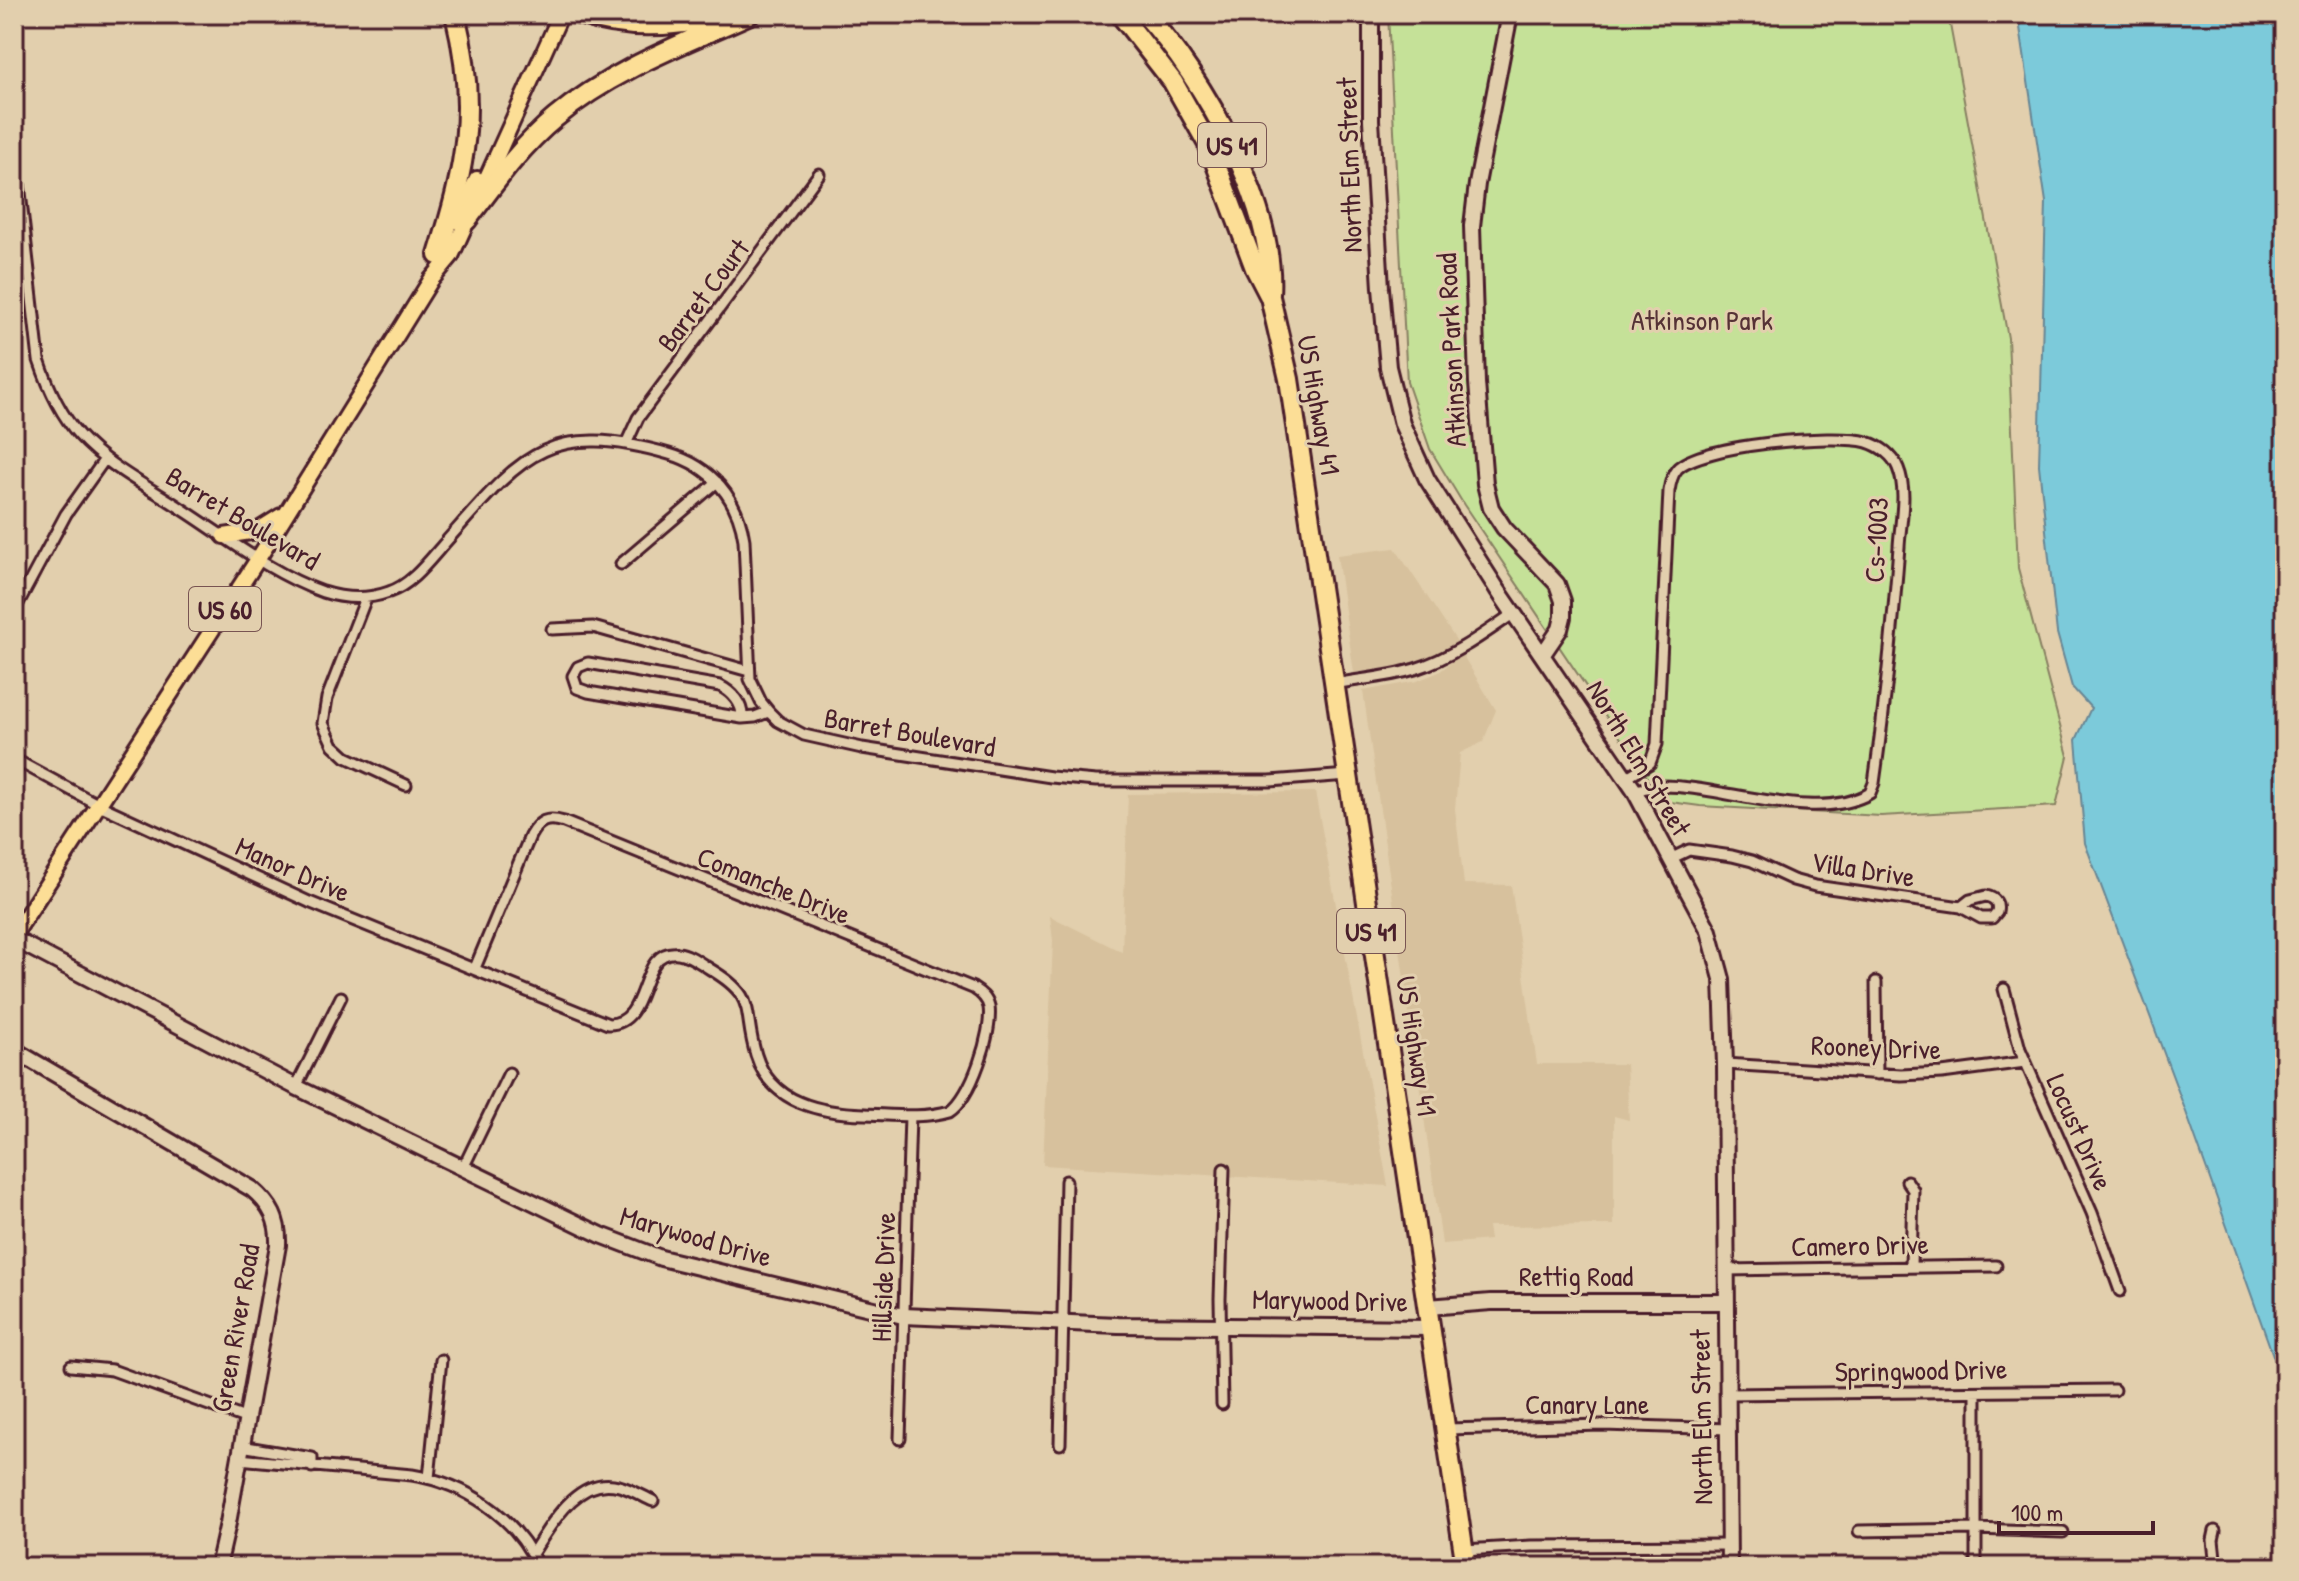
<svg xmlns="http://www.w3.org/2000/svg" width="2299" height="1581" viewBox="0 0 2299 1581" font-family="'Patrick Hand',sans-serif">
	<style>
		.built { fill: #d7c19d }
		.green { fill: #c5e198; stroke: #888062; stroke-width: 2 }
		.water { fill: #7ccada; stroke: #688694; stroke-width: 2 }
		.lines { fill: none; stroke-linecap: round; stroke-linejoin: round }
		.street-casing { stroke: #4a1f2b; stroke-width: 15 }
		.secondary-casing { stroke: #4a1f2b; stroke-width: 20 }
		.primary-casing { stroke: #4a1f2b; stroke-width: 20 }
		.highway-casing { stroke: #4a1f2b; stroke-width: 24 }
		.street { stroke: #e2cfad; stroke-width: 9 }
		.secondary { stroke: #e2cfad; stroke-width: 14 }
		.primary { stroke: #fcde96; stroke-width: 14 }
		.highway { stroke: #fcde96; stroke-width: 18 }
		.labels { text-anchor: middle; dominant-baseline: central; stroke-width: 6; stroke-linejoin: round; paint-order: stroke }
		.shield { fill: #e2cfad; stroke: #785452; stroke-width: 2 }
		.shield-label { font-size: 26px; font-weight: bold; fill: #4a1f2b }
		.street-label { font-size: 28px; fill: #4a1f2b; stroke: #e2cfad }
		.park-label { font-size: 28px; fill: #563236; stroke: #e2cfad }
	</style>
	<rect width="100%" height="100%" fill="#e2cfad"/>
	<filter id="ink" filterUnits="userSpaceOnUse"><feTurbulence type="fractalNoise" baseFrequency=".0125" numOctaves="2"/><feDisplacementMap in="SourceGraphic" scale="16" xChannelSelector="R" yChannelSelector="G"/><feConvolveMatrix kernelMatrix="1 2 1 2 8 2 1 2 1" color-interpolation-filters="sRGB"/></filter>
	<g filter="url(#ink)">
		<!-- built -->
		<path class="built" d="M1395 548 1458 643 1418 663 1354 673 1337 555Z
			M1462 654 1496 710 1483 742 1460 753 1455 809 1464 884 1511 885 1537 1064H1626L1629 1120 1614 1116V1225L1488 1226 1490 1240 1442 1244 1363 691 1417 681 1439 672Z
			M1315 792 1388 1186 1043 1165 1053 941 1050 916 1122 952 1128 794Z"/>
		<!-- green -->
		<path class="green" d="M1388 14H1948L2008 338 2018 568 2068 756 2056 806 1881 816 1700 806 1663 801 1464 505 1430 449 1407 382Z"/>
		<!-- water -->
		<path class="water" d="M2018 14H2285V1389L2186 1112 2085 843 2076 740 2091 708 2072 687 2057 633 2039 465 2046 202Z"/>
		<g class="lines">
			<defs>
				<path id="street" d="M14 139 39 360C48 387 60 414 79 435 107 466 147 486 182 509 227 538 272 574 323 592 345 599 367 600 389 592 411 585 428 562 443 545 521 457 545 419 669 454 711 466 738 498 744 540L750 679 761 702 769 712 778 721 804 735 862 748 1051 777 1096 781H1270L1348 775
					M626 444 638 418 819 174
					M621 564 717 482
					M366 598 327 698 323 723 333 745 346 757 406 785
					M14 611 66 514 105 459
					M552 629 593 627 749 671
					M1334 684C1361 679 1389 677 1415 669 1451 658 1484 634 1514 613
					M742 718 588 692 577 688 573 676 578 667 588 663 720 686C732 692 743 704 742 718L755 717 768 712
					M14 759 97 804 309 902 608 1024C652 1025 636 948 678 953 689 954 700 963 710 969 759 998 742 1010 756 1055 771 1104 822 1113 865 1114 893 1115 923 1119 950 1111 971 1098 993 1032 989 1007 987 998 981 993 973 988L564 822C547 817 539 820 530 836L475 968
					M1625 778 1650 763 1657 744 1669 491C1670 484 1672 475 1677 469 1699 445 1835 433 1867 442 1880 446 1893 455 1898 468 1908 492 1900 523 1899 547 1893 626 1885 705 1874 783L1870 793C1816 825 1718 784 1659 786 1651 787 1642 789 1634 790
					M1670 859 1689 850 1732 856 1752 861 1793 880 1815 886 1961 907
					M1986 896C1995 898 1999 903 1997 912L1992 918H1981L1961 907 1970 900Z
					M1876 982 1877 1074
					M2004 989 2020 1049 2092 1213 2120 1291
					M1725 1064 1901 1075 1942 1073 2025 1062
					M296 1087 341 997
					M463 1168 509 1073
					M1907 1181 1913 1190 1911 1265
					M1725 1270 1996 1266
					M71 1366 112 1370 245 1418
					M1728 1394 2114 1390
					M1222 1404 1220 1299 1224 1169
					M1446 1429 1603 1425 1729 1429
					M900 1439 910 1116
					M1060 1444 1066 1181
					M241 1446 312 1458V1467
					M239 1459 412 1475C464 1483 517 1517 538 1567
					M429 1478 441 1360
					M1859 1531 1975 1529 2063 1532
					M2215 1531 2213 1540 2216 1567
					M1464 1550 1531 1546 1729 1545
					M532 1554C551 1525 577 1475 619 1486 631 1489 642 1496 653 1501
					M1976 1567V1392"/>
				<path id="secondary" d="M1371 14V120L1381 288 1388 367 1402 424 1427 479 1497 589 1634 790 1709 931 1722 979 1725 1064 1729 1567
					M1510 14 1477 184 1472 226 1477 383 1485 484 1491 508 1504 528 1557 584 1563 601V617L1560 629 1543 654
					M14 939 296 1087 601 1235 661 1258 903 1316 1118 1325 1431 1328
					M14 1050 252 1189C271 1205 279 1220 278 1245L228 1523 218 1567
					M1428 1307 1491 1302H1725"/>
				<path id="primary" d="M480 193 561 14
					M456 221 477 179
					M224 536 257 531 281 516
					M14 935 258 559 431 280 451 256 471 212"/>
				<path id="highway" d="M579 14C627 31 679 27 727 14
					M1120 14 1173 82 1209 146 1255 268 1270 297 1289 379 1466 1567
					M1145 14C1203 78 1276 205 1270 294
					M467 220C494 184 520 147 555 118 612 70 683 44 750 14
					M438 255C466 166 478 107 455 14"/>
			</defs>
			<!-- street casing -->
			<use href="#street" class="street-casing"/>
			<!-- secondary casing -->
			<use href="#secondary" class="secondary-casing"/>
			<!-- primary casing -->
			<use href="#primary" class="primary-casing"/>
			<!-- highway casing -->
			<use href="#highway" class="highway-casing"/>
			<!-- street -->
			<use href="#street" class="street"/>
			<!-- secondary -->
			<use href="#secondary" class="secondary"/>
			<!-- primary -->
			<use href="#primary" class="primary"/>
			<!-- highway -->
			<use href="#highway" class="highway"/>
		</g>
	</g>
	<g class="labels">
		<!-- shield labels -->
		<g class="shield">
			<rect x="1198" y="123" width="68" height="44" rx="6"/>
			<rect x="189" y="587" width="72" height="44" rx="6"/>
			<rect x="1337" y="909" width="68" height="44" rx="6"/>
		</g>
		<g class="shield-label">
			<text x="1232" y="145">US 41</text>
			<text x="225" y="609">US 60</text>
			<text x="1371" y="931">US 41</text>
		</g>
		<!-- street labels -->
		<g class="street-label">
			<text transform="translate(1349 165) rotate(-92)">North Elm Street</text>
			<text transform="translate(703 295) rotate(-53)">Barret Court</text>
			<text transform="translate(1451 350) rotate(-93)">Atkinson Park Road</text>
			<text transform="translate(1319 405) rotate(80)">US Highway 41</text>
			<text transform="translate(243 518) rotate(31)">Barret Boulevard</text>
			<text transform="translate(1876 540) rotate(-87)">Cs-1003</text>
			<text transform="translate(910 732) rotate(10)">Barret Boulevard</text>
			<text transform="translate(1639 758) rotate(59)">North Elm Street</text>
			<text transform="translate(293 869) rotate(24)">Manor Drive</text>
			<text transform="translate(1863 869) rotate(9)">Villa Drive</text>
			<text transform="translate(774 885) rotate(22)">Comanche Drive</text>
			<text transform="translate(1417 1046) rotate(81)">US Highway 41</text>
			<text transform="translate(1876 1047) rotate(2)">Rooney Drive</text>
			<text transform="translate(2080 1132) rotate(66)">Locust Drive</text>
			<text transform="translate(696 1236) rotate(16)">Marywood Drive</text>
			<text transform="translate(1860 1245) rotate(-1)">Camero Drive</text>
			<text x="1576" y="1276">Rettig Road</text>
			<text transform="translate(883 1277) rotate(-88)">Hillside Drive</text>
			<text transform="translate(1330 1300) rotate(1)">Marywood Drive</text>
			<text transform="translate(235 1328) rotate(-80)">Green River Road</text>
			<text transform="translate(1921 1370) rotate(-1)">Springwood Drive</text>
			<text x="1587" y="1404">Canary Lane</text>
			<text transform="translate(1701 1417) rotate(-91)">North Elm Street</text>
		</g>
		<!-- park labels -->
		<g class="park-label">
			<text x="1702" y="320">Atkinson Park</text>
		</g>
	</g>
	<!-- margin -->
	<rect width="2299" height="1581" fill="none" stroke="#e2cfad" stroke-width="48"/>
	<rect x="24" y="24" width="2251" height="1533" fill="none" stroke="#4a1f2b" stroke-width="3" filter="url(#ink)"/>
	<!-- scale -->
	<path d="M1999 1521v12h154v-12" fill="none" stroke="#4a1f2b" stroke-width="4"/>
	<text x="2011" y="1521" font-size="24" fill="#4a1f2b" stroke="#e2cfad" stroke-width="6" paint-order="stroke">100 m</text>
</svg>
